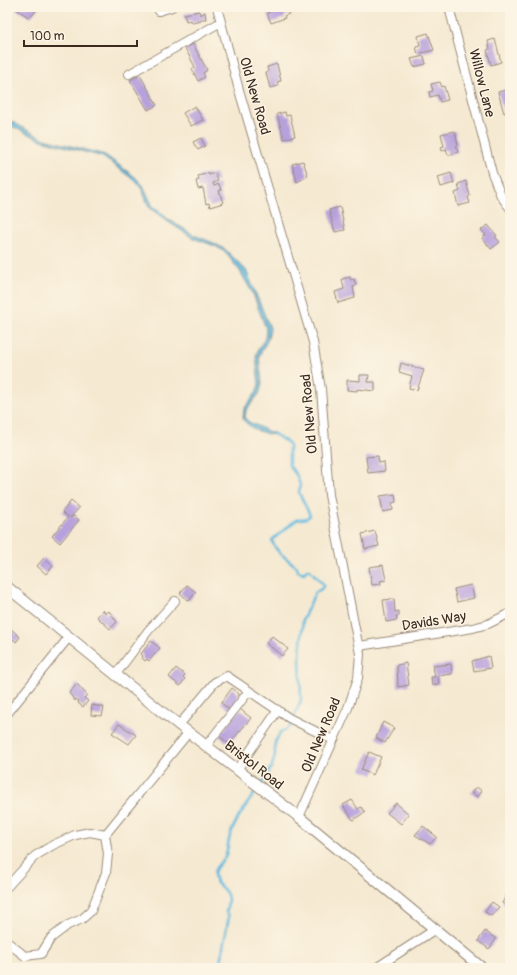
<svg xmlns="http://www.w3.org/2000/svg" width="517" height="975" viewBox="0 0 517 975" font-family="Pangolin,sans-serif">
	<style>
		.water { fill: #63bbe0; stroke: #4f727f }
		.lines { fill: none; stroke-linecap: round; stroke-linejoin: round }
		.stream { stroke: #63bbe0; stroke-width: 2.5 }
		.building { fill: #b7a1dd }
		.minor-casing { stroke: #988a78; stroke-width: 10 }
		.major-casing { stroke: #988a78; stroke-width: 12 }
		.minor { stroke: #fff; stroke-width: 8 }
		.major { stroke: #fff; stroke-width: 10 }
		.labels { text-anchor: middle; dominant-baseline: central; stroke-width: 3; stroke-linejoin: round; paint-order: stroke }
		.street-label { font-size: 14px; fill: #3b2a1e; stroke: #fcf5e5 }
	</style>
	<rect width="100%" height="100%" fill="#fcf5e5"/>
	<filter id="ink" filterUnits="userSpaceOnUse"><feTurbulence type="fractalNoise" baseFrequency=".025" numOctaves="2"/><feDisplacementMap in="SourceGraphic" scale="8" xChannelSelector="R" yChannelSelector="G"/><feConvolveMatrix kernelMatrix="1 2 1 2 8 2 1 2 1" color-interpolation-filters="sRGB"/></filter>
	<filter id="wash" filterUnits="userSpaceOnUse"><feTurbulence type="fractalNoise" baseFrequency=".012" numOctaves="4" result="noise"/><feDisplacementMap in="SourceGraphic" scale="16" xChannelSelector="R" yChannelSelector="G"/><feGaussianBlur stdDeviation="0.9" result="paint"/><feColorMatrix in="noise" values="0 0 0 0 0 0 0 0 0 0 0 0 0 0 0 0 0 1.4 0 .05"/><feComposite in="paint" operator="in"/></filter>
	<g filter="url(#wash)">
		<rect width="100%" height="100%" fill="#f5e9d1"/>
		<!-- water -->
		<path class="water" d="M7 119 42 138 105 155 135 177 143 185 152 205 168 219 194 235 216 244 226 250 246 270 270 328 268 339 259 356 262 384 259 394 246 410 245 418 249 422 276 435C263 434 250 429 243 419L244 409 256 393 259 384 256 356 258 350 265 338 266 329 253 294 240 271 225 252 215 246 193 238 167 221 149 207 141 187 134 180 103 157 41 140 7 124Z"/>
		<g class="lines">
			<!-- stream -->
			<path class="stream" d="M261 785 272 766 275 755V742L281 732 290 727 301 700 300 655 303 619 315 593 321 589 324 585 309 569H307L304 573 298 571 297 567C289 560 274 551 272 540L296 520 307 518 310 515 299 493 300 485 297 476 289 465V444L273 433
				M219 968 229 916 226 912C234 885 215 891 214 874 214 866 222 863 225 857 228 849 228 840 231 833 237 817 248 802 258 789"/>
		</g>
		<g id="blocks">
			<!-- building -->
			<path class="building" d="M17 7H39L30 18 16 9Z
				M279 7H287L289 14 284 16 285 18 271 23 267 13Z
				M199 11 200 15 205 12 206 19H201V21L192 23 191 20 186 21 184 14Z
				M428 33 434 50 418 54 416 47 420 46 418 36Z
				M495 39 501 62 491 65 487 50 490 49 488 41Z
				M193 44 207 70 203 73 205 77 198 81 192 69 195 67 185 48Z
				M424 56 426 64 414 67 411 59Z
				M277 64 281 81 277 82 278 86 270 88 266 73 268 72 267 67Z
				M140 75 157 105 148 110 130 80Z
				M440 82 442 87 444 86 448 100 440 102 438 95 430 97 429 92 433 91 431 84Z
				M509 89 510 111 504 113 498 92Z
				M195 106 203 120 191 126 183 113Z
				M285 112 286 116 290 115 295 136 284 139 277 114Z
				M455 131 458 145 456 146 458 152 448 155 446 149 442 151 441 147 444 146 441 134Z
				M201 138 205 146 198 150 193 142Z
				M303 161 308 176 297 182 292 164Z
				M209 173V175L215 173 218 181 213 183 214 186 219 184 221 190 219 191 223 203 210 207 209 203 206 204 203 188 198 189 196 181 199 180 198 176Z
				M451 173 454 183 441 187 438 177Z
				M466 181 470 196 468 197 470 203 458 206 455 193 460 191 458 184Z
				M340 207 345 230 335 232 329 210Z
				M488 225 497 236 495 237 500 242 491 249 482 238 486 235 481 230Z
				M350 277 351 280 354 279 356 286 353 287 355 298 338 303 335 292 344 289 342 279Z
				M401 363 424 370 417 390 409 388 412 376 399 372Z
				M360 375H369L368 382H375V391L357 389V391L347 390V380L360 381Z
				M378 456 379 463 384 462 385 471 368 473 366 457Z
				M395 494 396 502 392 503 393 510 383 512 380 496Z
				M71 501 79 508 70 518 74 516 79 520 60 543 52 536 68 517 62 512Z
				M375 531 379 546 365 549 362 534Z
				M44 558 53 566 46 574 37 566Z
				M383 565 386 580 380 581 381 584 372 585 369 567Z
				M187 585 196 592 189 601 180 593Z
				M471 585 474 598 457 602 454 589Z
				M394 599 395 612 399 611V616H396L397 620 386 622 383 600Z
				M103 610 106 614 109 611 117 622 110 629 97 617Z
				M10 628 20 637 16 642 13 639 7 647V631Z
				M272 636 288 649 282 656 266 643Z
				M151 641 160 648 149 661 147 659 145 661 142 658 143 656 141 654Z
				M489 656 491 668 474 671 472 661Z
				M406 663 409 685 398 687 397 665Z
				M451 664 452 674 438 676 439 684 432 685 431 677H435L433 666Z
				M176 668 185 675 183 677 185 679 180 686 169 677Z
				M77 684 87 695 84 698 88 701 83 707 78 703 79 701 76 699 75 701 69 693Z
				M232 688 239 694 237 697 239 699 230 710 221 703Z
				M92 705 104 707 102 716 91 715Z
				M240 709 251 718 229 744 219 736Z
				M383 722 394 728 385 743 376 738Z
				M119 724 136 735 129 744 112 733Z
				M369 752 381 757 373 775 361 770Z
				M476 787 482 791 478 797 471 793Z
				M352 800 358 809 361 807 365 812 353 820 343 805Z
				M396 803 409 814 401 824 387 813Z
				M423 826 437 837 430 844 415 835Z
				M508 893 510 895V908L502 903Z
				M492 902 499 907 491 916 485 912Z
				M485 931 496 939 489 949 478 941Z"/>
		</g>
	</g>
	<g filter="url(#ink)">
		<use href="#blocks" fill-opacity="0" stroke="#988a78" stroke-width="1"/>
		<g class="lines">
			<defs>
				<path id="minor" d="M217 7 239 90 313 342 321 389 329 495 360 654 358 678 348 708 299 817
					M449 7 492 173 501 196 510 208
					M159 11 172 7
					M129 74 221 22
					M359 646 473 628 488 624 510 613
					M116 674 148 631 175 601
					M7 714 69 637
					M179 725 215 682 227 676 289 718 333 740
					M206 746 249 691
					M237 770 278 710
					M7 887 35 856 53 845 75 835 90 832 105 835
					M7 942 25 956 41 954 51 938 68 925 82 919 91 911 106 873 108 854 105 835 189 732
					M376 968 434 930
					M508 968 510 965"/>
				<path id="major" d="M7 587 162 712 299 817 482 968"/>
			</defs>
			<!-- minor casing -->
			<use href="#minor" class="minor-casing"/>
			<!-- major casing -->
			<use href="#major" class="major-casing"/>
			<!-- minor -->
			<use href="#minor" class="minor"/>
			<!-- major -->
			<use href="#major" class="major"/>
		</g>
	</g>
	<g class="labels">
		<!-- street labels -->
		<g class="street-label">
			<text transform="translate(482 83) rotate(76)">Willow Lane</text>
			<text transform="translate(255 96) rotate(74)">Old New Road</text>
			<text transform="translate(309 414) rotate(-95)">Old New Road</text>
			<text transform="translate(434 621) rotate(-9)">Davids Way</text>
			<text transform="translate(321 735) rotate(-67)">Old New Road</text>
			<text transform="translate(254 765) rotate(38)">Bristol Road</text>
		</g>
	</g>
	<!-- margin -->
	<rect width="517" height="975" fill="none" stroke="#fcf5e5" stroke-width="24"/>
	<!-- scale -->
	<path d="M24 40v6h113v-6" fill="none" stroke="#3b2a1e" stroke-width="2"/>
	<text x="30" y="40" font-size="12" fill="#3b2a1e" stroke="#fcf5e5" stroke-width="3" paint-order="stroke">100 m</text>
</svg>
